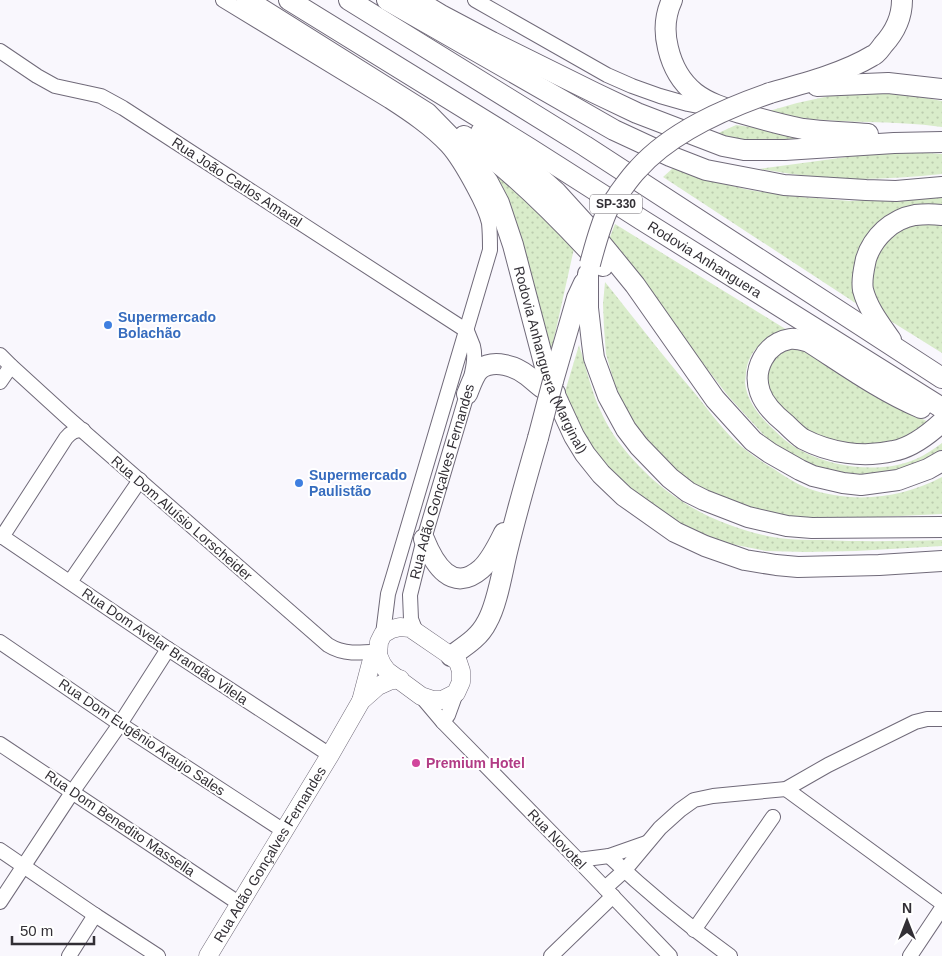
<svg xmlns="http://www.w3.org/2000/svg" width="942" height="956" viewBox="0 0 942 956" font-family="Arial,sans-serif">
	<style>
		.grass { fill: url(#grass-dots) }
		.lines { fill: none; stroke-linecap: round; stroke-linejoin: round }
		.minor-casing { stroke: #706a79; stroke-width: 16 }
		.major-casing { stroke: #706a79; stroke-width: 19 }
		.highway-casing { stroke: #706a79; stroke-width: 22 }
		.minor { stroke: #fff; stroke-width: 14 }
		.major { stroke: #fff; stroke-width: 18 }
		.highway { stroke: #fff; stroke-width: 20 }
		.highway-bridge-casing { stroke: #706a79; stroke-width: 22; stroke-linecap: butt }
		.highway-bridge { stroke: #fff; stroke-width: 20 }
		.shop-dot { fill: #3f7fe0; stroke: #fff; stroke-width: 2 }
		.hotel-dot { fill: #d1479c; stroke: #fff; stroke-width: 2 }
		.labels { text-anchor: middle; dominant-baseline: central; stroke-width: 4; stroke-linejoin: round; paint-order: stroke }
		.shield { fill: #fff; stroke: #706d72; stroke-width: 1 }
		.shield-label { font-size: 12px; font-weight: bold; fill: #322f35 }
		.street-label { font-size: 14px; fill: #322f35; stroke: #fff }
		.shop-label { font-size: 14px; font-weight: bold; fill: #366cbe; stroke: #fff; text-anchor: start }
		.hotel-label { font-size: 14px; font-weight: bold; fill: #b23c85; stroke: #fff; text-anchor: start }
	</style>
	<defs>
		<pattern id="grass-dots" width="8" height="8" patternUnits="userSpaceOnUse" patternTransform="scale(1.25)"><rect width="8" height="8" fill="#d9ecca"/><path d="M2 2h.1M6 6h.1" fill="none" stroke="#bbcbae" stroke-width="1.8" stroke-linecap="round"/></pattern>
	</defs>
	<rect width="100%" height="100%" fill="#f9f7fd"/>
	<!-- grass -->
	<path class="grass" d="M871 93 904 94 942 101V127C893 120 844 124 795 117 786 116 777 113 769 111L797 103 834 95Z
		M736 125 818 137 754 143 714 135Z
		M912 152 942 154V174C901 178 859 181 817 177 798 175 779 172 759 169L862 155Z
		M673 168 709 180 749 190 791 196 850 201 942 195V208L892 215 860 306 663 177Z
		M497 176 575 244 551 352Z
		M942 221V353L889 320 876 300 870 283 877 249 902 227Z
		M615 224 792 333C785 336 766 341 760 345 752 351 747 362 746 372 746 375 745 380 745 383 747 401 759 416 772 428 781 437 790 445 802 451 834 468 883 474 916 459 925 455 934 449 942 443V456L873 478 826 473 772 444 729 397 608 242Z
		M605 282C634 318 662 355 693 391 706 407 719 425 734 440 746 451 760 461 774 469 784 476 795 483 807 488 852 504 900 499 942 477V514L879 517 832 521 789 518 723 500 694 484 667 462 647 443 630 417 621 399 614 382 606 354 604 328 603 304Z
		M579 345C586 367 592 394 602 414 611 434 624 450 639 466 674 503 718 525 767 536 785 540 806 540 824 540 863 542 903 541 942 540V546L856 551 806 552 766 551 726 543 698 532 674 520 631 489 599 457 577 426 564 395Z
		M791 348 807 352 865 388 930 423 912 436 870 447 827 441 791 422 767 388 766 371 776 354Z"/>
	<g class="lines">
		<defs>
			<g id="minor">
				<path d="M223 0 389 101C409 114 430 128 447 146 458 158 466 173 474 188 480 199 486 210 489 223 490 232 490 241 490 250L394 574 388 594 383 634"/>
				<path d="M475 0 607 75 632 86 660 96 688 104 713 109"/>
				<path d="M0 51 37 76 55 86 101 96 123 108 467 331"/>
				<path d="M0 355 11 366 68 418 328 645C344 655 360 653 378 651"/>
				<path d="M0 382 11 366"/>
				<path d="M0 535 168 649 330 755"/>
				<path d="M2 537 66 438C71 432 75 430 83 430"/>
				<path d="M70 582 140 480"/>
				<path id="s1" d="M416 632 411 619 410 595 424 539 467 394C470 379 477 361 473 346 471 341 469 336 467 331"/>
				<path d="M0 642 120 724 284 831"/>
				<path d="M421 696 443 722 578 860 670 956"/>
				<path d="M443 722 448 715 456 693"/>
				<path d="M0 744 240 904"/>
				<path d="M786 789 942 903"/>
				<path d="M0 850 95 915 158 956"/>
				<path d="M609 856C647 892 687 925 730 956"/>
				<path d="M578 860 609 856 646 843"/>
				<path d="M605 888 624 871 660 828 680 810 694 800 713 796 786 789 828 765 915 722 927 719H942"/>
				<path d="M0 902 73 791 120 724 168 649"/>
				<path d="M694 930 773 817"/>
				<path d="M69 956 95 915"/>
				<path d="M551 956 613 896"/>
				<path d="M910 956 942 908"/>
			</g>
			<g id="major">
				<path d="M400 627 410 628 416 632 451 656 458 662 461 671V682L456 693 442 700H433L421 696 387 671 382 664 378 655 379 642 383 634 392 629Z"/>
				<path d="M361 701 371 663 378 655"/>
				<path id="s2" d="M208 956 330 755 361 701 378 686 389 681 400 679"/>
			</g>
			<g id="highway">
				<path id="s3" d="M247 0 427 113 469 156 488 182 499 203 513 245 549 382 574 436 585 454 601 474 624 496 675 532 705 546 745 560 776 565 798 567 879 565 942 561"/>
				<path id="s4" d="M289 0 529 148 642 220 942 408"/>
				<path d="M349 0 585 146 942 378"/>
				<path d="M387 0 614 130 670 156 706 170 784 185 866 190 896 191 942 187"/>
				<path d="M416 0 441 15 492 42 595 93 637 113 723 146 744 150H785L894 143 942 142"/>
				<path d="M672 0C665 15 664 32 668 48 672 65 681 82 695 93 708 103 724 108 740 113 761 119 782 125 803 129 824 132 847 132 868 134"/>
				<path d="M817 86 888 83 942 89"/>
				<path d="M770 93C802 84 844 73 872 56 877 54 880 49 883 45 895 32 902 18 902 0"/>
				<path d="M481 132 528 167 556 192 586 225 635 285 715 399 753 441 770 453 800 470 813 476 843 483 861 485 898 480 928 469 942 461"/>
				<path d="M464 136C477 147 491 157 504 168 539 198 572 232 603 266"/>
				<path d="M588 274V308L592 343 594 358 608 396 626 429 639 446 670 478 688 492 704 500 748 517 787 526 812 528 942 527"/>
				<path d="M891 340C880 324 868 309 863 290 861 280 864 269 866 259 873 237 892 219 915 215 924 214 933 214 942 215"/>
				<path d="M553 381 577 298 584 283"/>
				<path d="M467 394C470 387 474 374 480 369 494 359 516 366 528 376 537 383 543 391 555 393"/>
				<path d="M921 408C881 391 845 365 809 342 802 340 796 338 790 339 766 343 752 369 760 392 764 404 776 416 786 424 791 429 797 435 803 439 830 453 863 458 893 451 911 448 929 434 942 422"/>
				<path d="M424 539C434 564 452 594 481 569 491 560 498 545 504 533"/>
				<path d="M451 656C465 646 479 638 487 622 497 605 502 573 507 552 516 514 527 476 538 438"/>
			</g>
		</defs>
		<!-- minor casing -->
		<use href="#minor" class="minor-casing"/>
		<!-- major casing -->
		<use href="#major" class="major-casing"/>
		<!-- highway casing -->
		<use href="#highway" class="highway-casing"/>
		<!-- minor -->
		<use href="#minor" class="minor"/>
		<!-- major -->
		<use href="#major" class="major"/>
		<!-- highway -->
		<use href="#highway" class="highway"/>
		<defs>
			<path id="highway-bridge" d="M590 264C595 246 600 226 608 209 611 204 616 199 619 193 625 185 631 176 638 169 671 132 724 109 770 93
				M538 438 553 381"/>
		</defs>
		<!-- highway-bridge casing -->
		<use href="#highway-bridge" class="highway-bridge-casing"/>
		<!-- highway-bridge -->
		<use href="#highway-bridge" class="highway-bridge"/>
	</g>
	<!-- markers -->
	<g class="shop-dot">
		<circle cx="108" cy="325" r="5"/>
		<circle cx="299" cy="483" r="5"/>
	</g>
	<circle class="hotel-dot" cx="416" cy="763" r="5"/>
	<g class="labels">
		<!-- shield labels -->
		<rect class="shield" x="590" y="194.5" width="52" height="19" rx="4"/>
		<g class="shield-label">
			<text x="616" y="204">SP-330</text>
		</g>
		<!-- street labels -->
		<g class="street-label">
			<text transform="translate(237 182) rotate(33)">Rua João Carlos Amaral</text>
			<text stroke="none"><textPath href="#s4" startOffset="490">Rodovia Anhanguera</textPath></text>
			<text stroke="none"><textPath href="#s3" startOffset="494">Rodovia Anhanguera (Marginal)</textPath></text>
			<text stroke="none"><textPath href="#s1" startOffset="156">Rua Adão Gonçalves Fernandes</textPath></text>
			<text transform="translate(182 518) rotate(41)">Rua Dom Aluísio Lorscheider</text>
			<text transform="translate(165 646) rotate(34)">Rua Dom Avelar Brandão Vilela</text>
			<text transform="translate(142 737) rotate(34)">Rua Dom Eugênio Araujo Sales</text>
			<text transform="translate(120 823) rotate(34)">Rua Dom Benedito Massella</text>
			<text transform="translate(557 839) rotate(46)">Rua Novotel</text>
			<text stroke="none"><textPath href="#s2" startOffset="119">Rua Adão Gonçalves Fernandes</textPath></text>
		</g>
		<!-- shop labels -->
		<g class="shop-label">
			<text x="118" y="317">Supermercado<tspan x="118" dy="16">Bolachão</tspan></text>
			<text x="309" y="475">Supermercado<tspan x="309" dy="16">Paulistão</tspan></text>
		</g>
		<!-- hotel labels -->
		<g class="hotel-label">
			<text x="426" y="763">Premium Hotel</text>
		</g>
	</g>
	<!-- north arrow -->
	<g transform="translate(907 921)" stroke="#ffffff" stroke-width="4" paint-order="stroke">
	<path d="M0-4L9 19L0 12L-9 19Z" fill="#322f35"/>
	<text y="-8" font-size="14" font-weight="bold" text-anchor="middle" fill="#322f35">N</text>
	</g>
	<!-- scale -->
	<path d="M12 936v8h82v-8" fill="none" stroke="#322f35" stroke-width="2.5"/>
	<text x="20" y="936" font-size="15" fill="#322f35" stroke="#ffffff" stroke-width="4" paint-order="stroke">50 m</text>
</svg>
